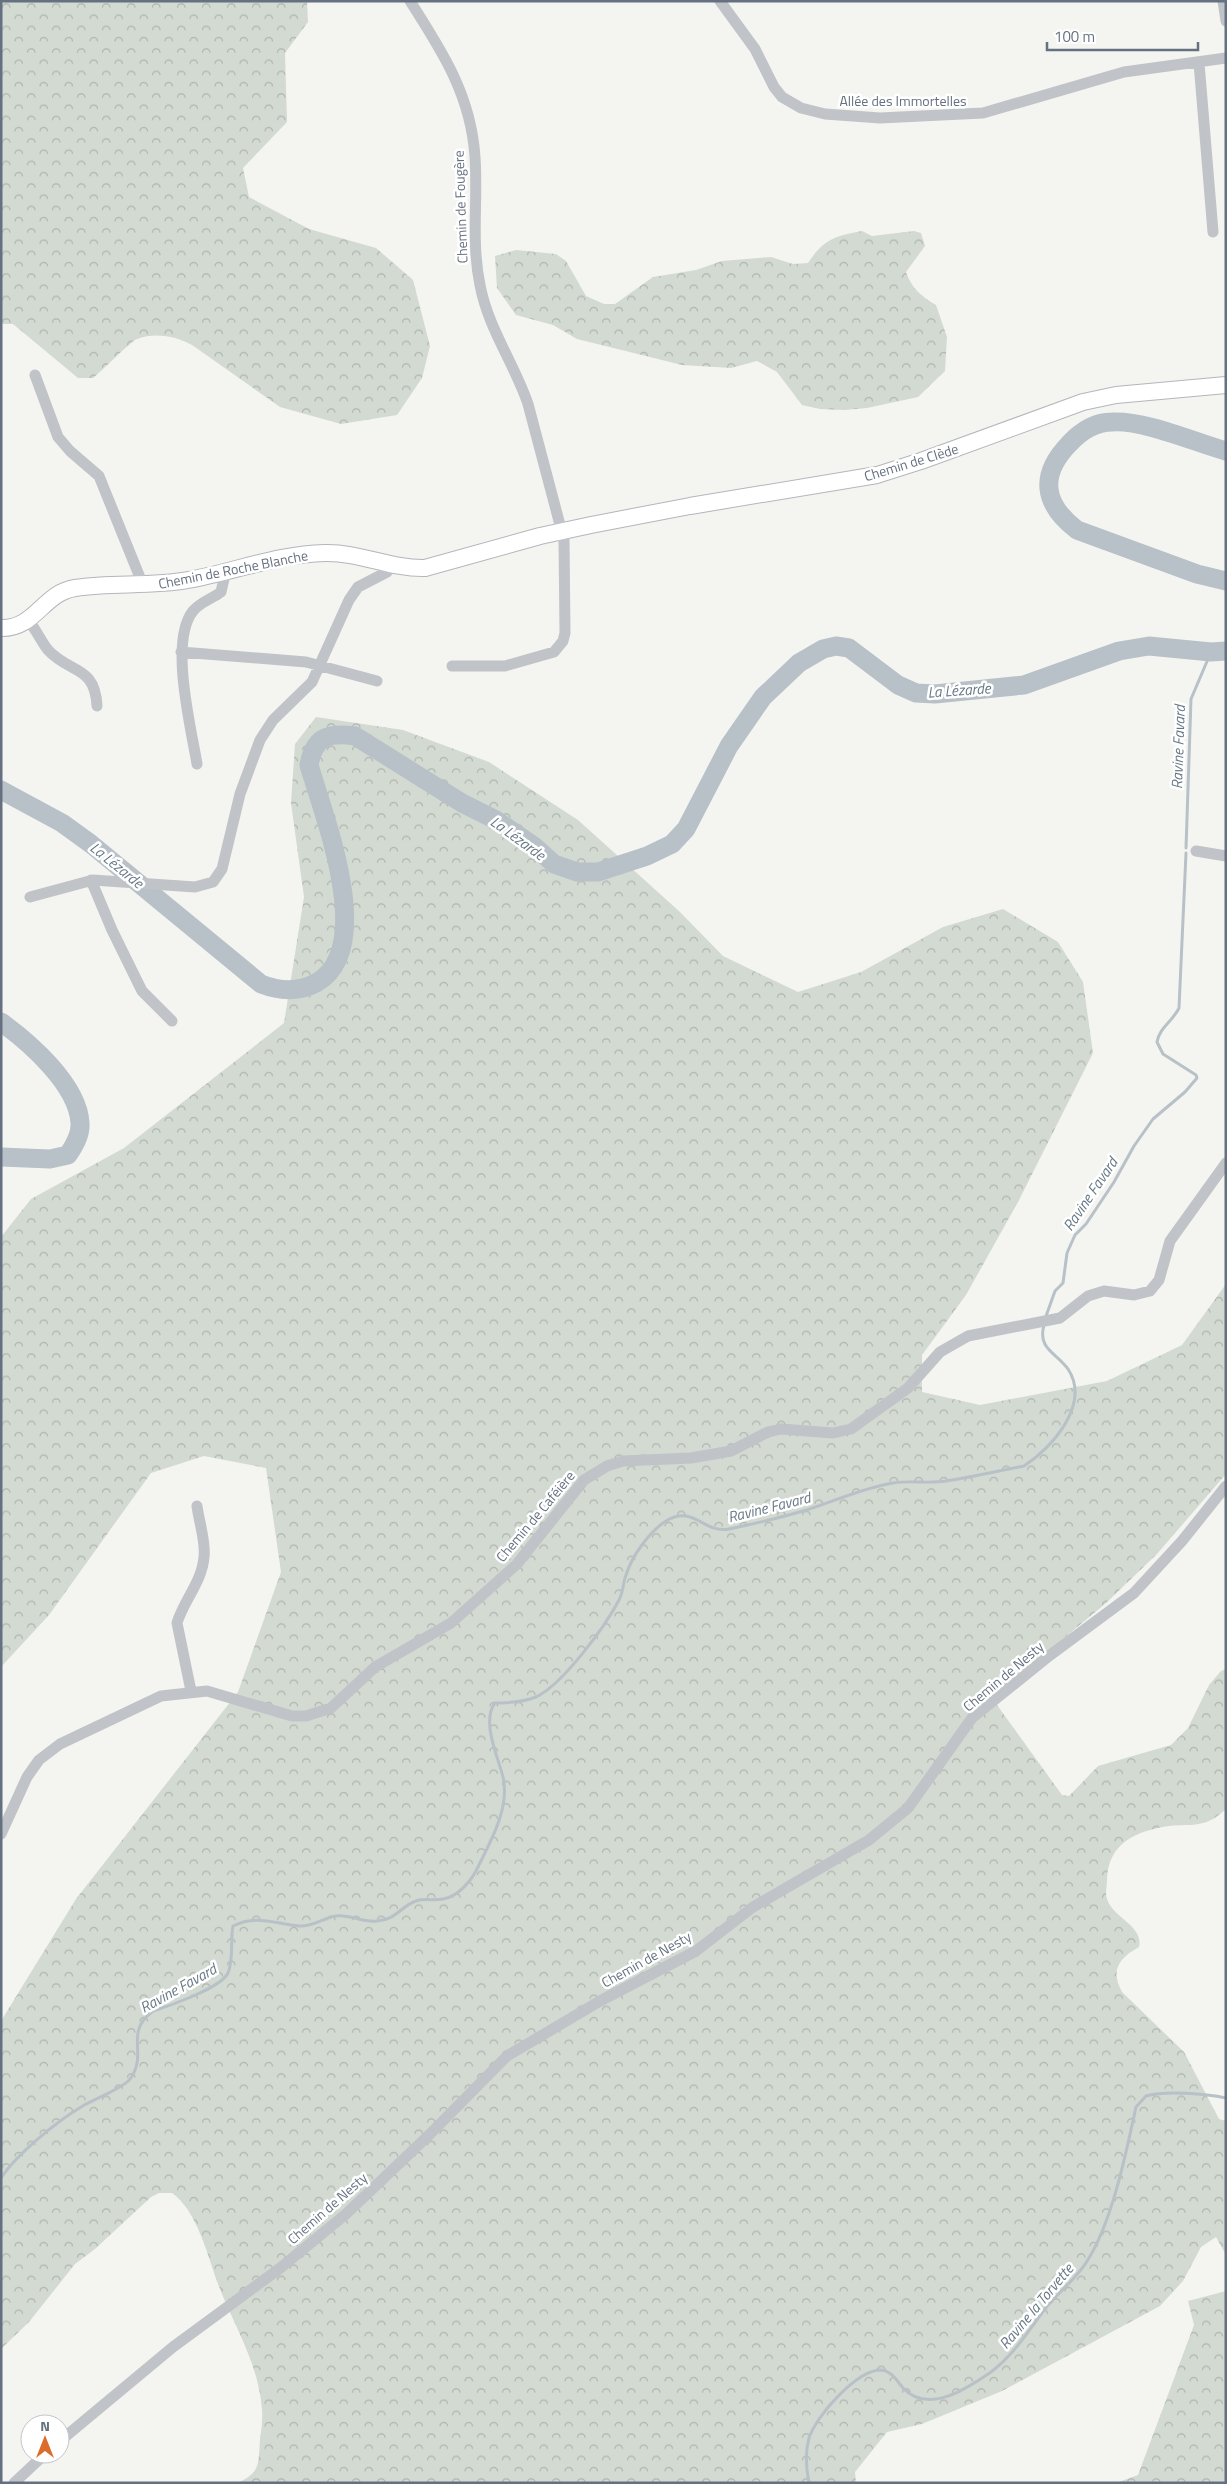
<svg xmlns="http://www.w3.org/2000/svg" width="1227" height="2484" viewBox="0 0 1227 2484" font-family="'Titillium Web',sans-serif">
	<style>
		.forest { fill: url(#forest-crowns) }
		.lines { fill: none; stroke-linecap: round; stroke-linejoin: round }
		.stream { stroke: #b8c1c7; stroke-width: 3 }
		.river { stroke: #b8c1c7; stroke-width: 19 }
		.secondary-casing { stroke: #b3b6bb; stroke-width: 18 }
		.minor { stroke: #c0c3c7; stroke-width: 11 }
		.secondary { stroke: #fff; stroke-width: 16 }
		.labels { text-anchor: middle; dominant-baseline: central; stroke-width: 5; stroke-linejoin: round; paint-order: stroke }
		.street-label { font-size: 14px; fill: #657181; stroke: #fff }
		.water-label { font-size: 15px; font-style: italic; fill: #667885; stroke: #fff }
	</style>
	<defs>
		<pattern id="forest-crowns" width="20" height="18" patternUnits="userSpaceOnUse" patternTransform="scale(1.25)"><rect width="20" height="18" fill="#d3dad1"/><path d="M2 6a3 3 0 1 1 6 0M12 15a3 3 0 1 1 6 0" fill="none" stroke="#afb5af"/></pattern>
	</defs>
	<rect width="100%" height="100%" fill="#f4f5f1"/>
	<!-- forest -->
	<path class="forest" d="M1 1H307L308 22 285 53 287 122 243 168 249 197 309 229 376 248 413 280 430 346 422 378 397 415 341 424 280 407 192 345C176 336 155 332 137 339 130 342 102 371 93 378H78L13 324H1Z
		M862 231 872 236 914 231 921 233 925 246 906 272C912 289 921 296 936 305L947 337 945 371 918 397 867 408 844 410 820 409 802 405 777 372 757 361 731 368 682 365 577 339 553 325 516 315 497 288 495 256 516 250 556 254 566 261 586 296 604 304H615L653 277 696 270 722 261 771 257 793 264 808 263C824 239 835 236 862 231Z
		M316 717 403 730 489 762 578 820 680 912 723 956 798 992 861 972 943 927 1003 909 1058 942 1083 982 1093 1053 1018 1202 966 1295 922 1355V1392L980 1405 1107 1381 1182 1345 1226 1284V1474L1157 1554 1105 1604 1000 1691 997 1705 1062 1795 1069 1796 1098 1766 1171 1745 1188 1728 1209 1685 1221 1671 1226 1669V1809C1221 1813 1216 1818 1211 1820 1198 1827 1183 1824 1169 1826 1136 1831 1108 1843 1107 1880 1107 1885 1105 1894 1107 1899 1113 1918 1144 1926 1139 1947 1119 1958 1110 1970 1122 1992L1184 2052 1219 2119 1226 2121V2255L1216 2237 1201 2247 1183 2281 1160 2306 1002 2391 922 2424 887 2432 855 2472 856 2483H237C261 2472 258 2465 260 2440 261 2431 263 2420 262 2410 259 2364 234 2326 218 2284 208 2257 197 2210 172 2193H159L151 2197 95 2249 75 2264 29 2322 1 2349V2021L76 1899 238 1692 281 1572 266 1468 204 1456 151 1473 49 1615 1 1667V1237L31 1199 124 1148 284 1023 304 897 291 803 295 744Z
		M1226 2291V2483H1116L1138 2475 1194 2325 1188 2301Z"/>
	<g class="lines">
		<!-- stream -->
		<path class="stream" d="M1186 848 1191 699 1211 652
			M1045 1319 1055 1291 1063 1283 1067 1253 1075 1235 1086 1224 1114 1182 1134 1146 1153 1119 1185 1092 1197 1078 1196 1075 1163 1054 1157 1042C1159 1028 1173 1021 1179 1008L1186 853
			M1 2178C17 2154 56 2122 81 2107 92 2100 124 2088 130 2079 149 2054 123 2033 153 2011 169 2006 221 1988 228 1973 234 1959 230 1941 233 1926 257 1914 275 1924 299 1926 313 1927 323 1918 336 1916 350 1914 363 1923 377 1921 396 1920 401 1906 416 1901 425 1898 434 1901 443 1899 458 1897 472 1880 478 1867 491 1840 510 1808 503 1777 498 1757 481 1721 495 1703 508 1703 523 1702 536 1697 562 1685 605 1627 619 1600 623 1593 623 1583 626 1575 632 1556 649 1532 666 1521 694 1504 703 1534 729 1529 753 1524 779 1518 803 1511 833 1502 862 1488 893 1483 910 1480 929 1484 946 1481 971 1477 998 1471 1024 1466 1052 1448 1091 1404 1068 1369 1057 1353 1037 1349 1044 1325
			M809 2483C806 2468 805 2452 809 2438 816 2416 856 2371 880 2370 891 2370 897 2381 903 2388 928 2415 968 2388 991 2372 1014 2355 1028 2331 1045 2309 1059 2291 1078 2278 1089 2258 1113 2218 1126 2153 1136 2107L1146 2096C1165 2090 1207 2094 1226 2098"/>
		<!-- river -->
		<path class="river" d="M1226 451C1194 442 1144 420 1112 422 1095 422 1080 432 1069 444 1039 475 1043 504 1077 530L1197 574 1226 581
			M1 790 62 823 91 844 261 984C279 991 297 993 316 983 377 949 324 817 309 765 314 737 328 732 355 736L462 803 496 820 534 846 554 864 577 872H598L647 856 672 844 686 829 729 746 763 697 799 663 823 649 836 646 849 648 898 685 916 693 935 694 1024 685 1119 651 1149 646 1211 652 1226 651
			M1 1022C30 1043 78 1085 80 1123 81 1135 74 1146 68 1155L50 1159 1 1157"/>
		<defs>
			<path id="secondary" d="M1 628C35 629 43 593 75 588 112 582 150 587 188 580 234 572 277 554 325 553 359 552 391 569 425 568L540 536 591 525 690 506 877 475 921 461 1083 402 1116 395 1226 385"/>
		</defs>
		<!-- secondary casing -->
		<use href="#secondary" class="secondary-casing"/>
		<!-- minor -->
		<path class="minor" d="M410 1C442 51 471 95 475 157 478 200 471 242 480 285 488 328 514 363 528 404L564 540 565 633 563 641 554 652 505 666H452
			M720 1 755 49 774 87 782 97 801 108 825 114 880 118 983 113 1124 72 1226 58
			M1223 1 1226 21
			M1199 63 1213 232
			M35 375 58 437 70 451 99 476 143 585
			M28 620C36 629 40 640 48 650 70 674 95 665 97 706
			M181 652 306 662 377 681
			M197 764C191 727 169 641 193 611 200 602 212 599 221 592L226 570
			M1196 851 1226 856
			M91 880 112 930 142 991 172 1021
			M30 897 93 880 195 887 213 882 222 869 240 794 260 740 273 720 312 682 349 600 358 587 387 572 392 566
			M191 1691 177 1623C184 1600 202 1582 204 1557 206 1542 199 1522 197 1506
			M1 1834 27 1777 39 1760 60 1744 161 1696 207 1691 292 1716H306L331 1708 375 1667 451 1623 517 1564 584 1480 607 1466 623 1461 691 1458 731 1451 768 1432 781 1429 833 1433 851 1429 908 1388 940 1352 968 1336 1060 1318 1088 1296 1104 1291 1134 1295 1150 1291 1159 1280 1170 1241 1226 1163
			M60 2441 173 2347 279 2269 346 2214 430 2134 507 2056 600 2001 696 1951 753 1907 869 1840 908 1808 972 1718 1049 1656 1134 1593 1182 1541 1226 1486
			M14 2483 45 2454"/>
		<!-- secondary -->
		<use href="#secondary" class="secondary"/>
	</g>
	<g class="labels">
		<!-- street labels -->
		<g class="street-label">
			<text x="903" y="100">Allée des Immortelles</text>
			<text transform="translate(460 207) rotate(-92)">Chemin de Fougère</text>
			<text transform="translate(911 462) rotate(-17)">Chemin de Clède</text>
			<text transform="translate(233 569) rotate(-11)">Chemin de Roche Blanche</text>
			<text transform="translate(535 1516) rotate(-50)">Chemin de Caféière</text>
			<text transform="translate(1003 1676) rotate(-40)">Chemin de Nesty</text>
			<text transform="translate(646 1959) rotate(-29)">Chemin de Nesty</text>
			<text transform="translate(327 2208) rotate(-41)">Chemin de Nesty</text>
		</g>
		<!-- water labels -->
		<g class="water-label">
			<text transform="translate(959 690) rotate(-4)">La Lézarde</text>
			<text transform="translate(1178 747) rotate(-88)">Ravine Favard</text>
			<text transform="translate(518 838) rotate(36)">La Lézarde</text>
			<text transform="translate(117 865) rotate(39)">La Lézarde</text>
			<text transform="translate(1090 1194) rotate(-56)">Ravine Favard</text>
			<text transform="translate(769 1507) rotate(-14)">Ravine Favard</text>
			<text transform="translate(178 1988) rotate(-29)">Ravine Favard</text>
			<text transform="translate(1036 2306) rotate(-50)">Ravine la Torvette</text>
		</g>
	</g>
	<!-- border -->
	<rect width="1227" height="2484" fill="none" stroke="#657181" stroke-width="5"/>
	<!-- north arrow -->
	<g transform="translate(45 2439)"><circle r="24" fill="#ffffff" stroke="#c1c6cd"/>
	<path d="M0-4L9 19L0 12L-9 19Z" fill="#db6d2c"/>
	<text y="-8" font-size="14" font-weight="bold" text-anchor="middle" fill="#657181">N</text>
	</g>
	<!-- scale -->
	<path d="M1047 42v8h151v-8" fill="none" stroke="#657181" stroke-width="2.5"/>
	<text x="1054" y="42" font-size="15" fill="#657181" stroke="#ffffff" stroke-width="4" paint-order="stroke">100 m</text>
</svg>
